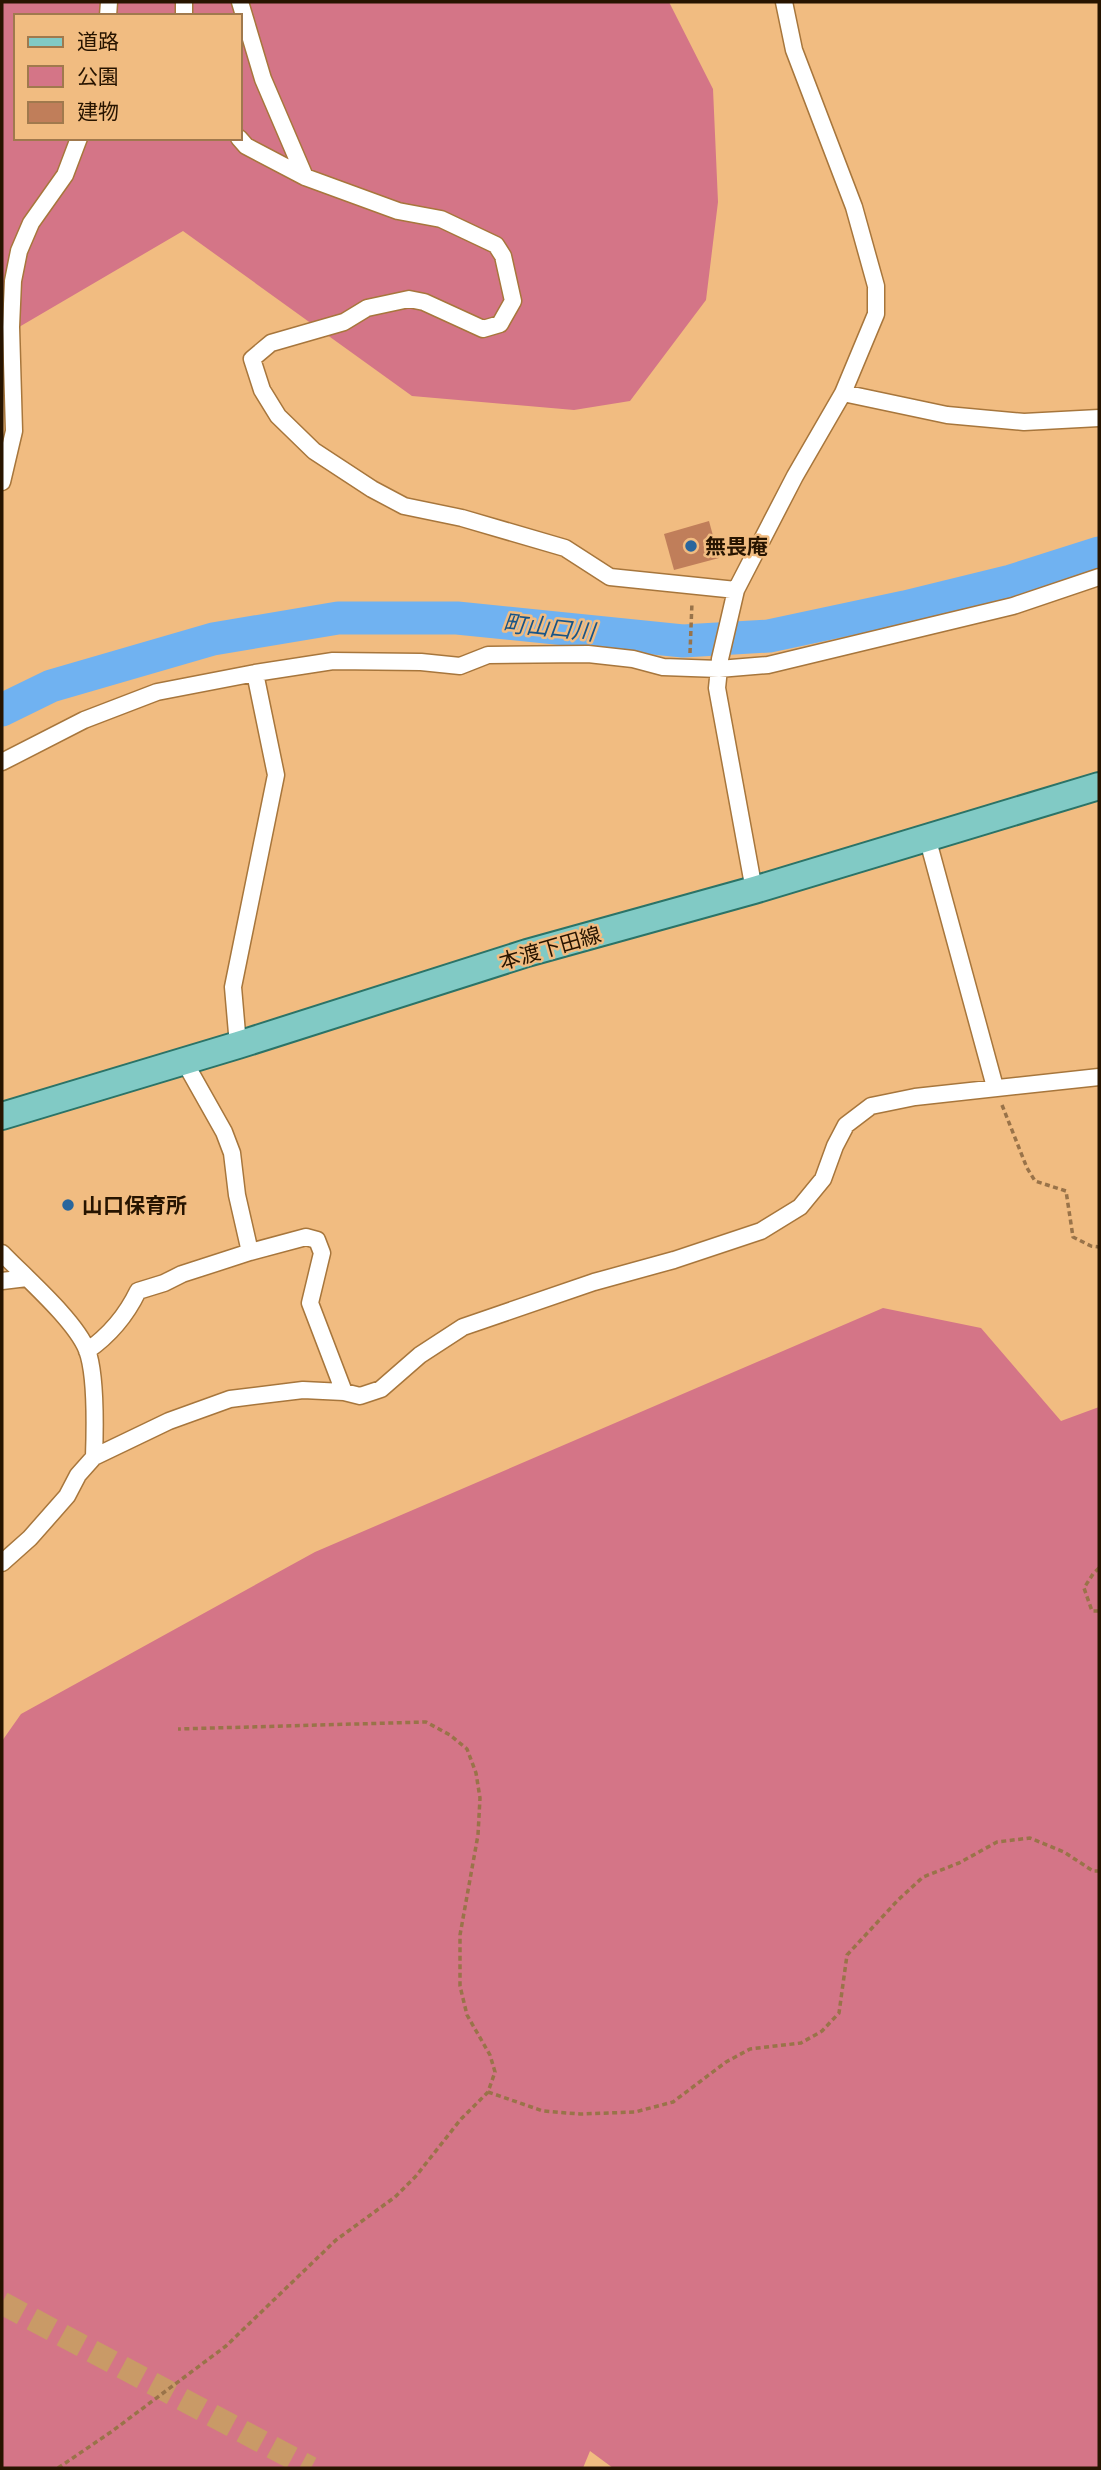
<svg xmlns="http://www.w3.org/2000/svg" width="1101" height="2470" viewBox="0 0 1101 2470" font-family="'Public Sans','Noto Sans JP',sans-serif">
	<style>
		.green { fill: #d47587; fill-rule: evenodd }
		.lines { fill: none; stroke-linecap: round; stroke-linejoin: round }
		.river { stroke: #70b2f1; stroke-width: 33 }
		.building { fill: #c07e5a }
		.secondary-tunnel { stroke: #c99a67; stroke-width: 23; stroke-dasharray: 23 11; stroke-linecap: butt }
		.street-casing { stroke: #a7763c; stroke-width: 19 }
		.primary-casing { stroke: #2b7367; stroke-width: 30 }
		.path { stroke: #997349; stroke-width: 3.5; stroke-dasharray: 5 3.5; stroke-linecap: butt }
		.street { stroke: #fff; stroke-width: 16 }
		.primary { stroke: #81cac5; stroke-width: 26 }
		.poi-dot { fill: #29669d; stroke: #f1bc81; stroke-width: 2.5 }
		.labels { text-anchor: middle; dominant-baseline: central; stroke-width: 5; stroke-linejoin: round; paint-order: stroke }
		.poi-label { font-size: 21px; font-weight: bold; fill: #271400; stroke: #f1bc81; text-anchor: start }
		.street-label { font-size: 21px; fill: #271400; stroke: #f1bc81 }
		.water-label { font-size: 23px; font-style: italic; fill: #185487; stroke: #f1bc81 }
	</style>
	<rect width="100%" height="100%" fill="#f1bc81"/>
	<!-- green -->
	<path class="green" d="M2 2H669L713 89 718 202 706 300 630 401 574 410 412 396 183 231 2 337ZM16 16H240V138H16Z
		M883 1308 981 1328 1061 1421 1099 1407V2468H613L590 2451 583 2468H2V1741L21 1714 315 1552Z"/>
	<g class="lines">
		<!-- river -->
		<path class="river" d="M2 710 51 686 213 639 338 618H457L683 641 769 636 905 607 1011 581 1099 553"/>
	</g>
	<!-- building -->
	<path class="building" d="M709 521 719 558 674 570 664 534Z"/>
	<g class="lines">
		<!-- secondary-tunnel -->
		<path class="secondary-tunnel" d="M2 2303 311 2468"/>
		<defs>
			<path id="street" d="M184 2V16
				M240 2 263 79 305 177
				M108 16 109 2
				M239 138 246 146 305 177 398 211 441 219 496 245 503 256 513 301 500 324 483 329 424 302 409 299 367 308 344 322 271 343 252 359 262 390 278 416 314 451 372 489 404 506 462 518 565 548 610 577 736 590
				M843 393 947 415 1024 422 1099 418
				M2 482 14 431 11 327 13 281 19 251 31 223 65 175 79 138
				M2 762 84 720 157 692 255 673 333 661 421 662 460 666 488 655 588 654 633 659 663 667 719 669 768 665 1013 606 1099 577
				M927 837 995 1087
				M754 890 717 688 720 659 736 590 795 476 843 393 876 314V286L854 207 794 50 784 2
				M238 1045 233 987 276 775 255 673
				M184 1061 224 1132 232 1153 237 1195 250 1252 306 1237 317 1240 322 1253 310 1303 344 1392
				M2 1253C25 1277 75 1320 87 1350 96 1374 95 1429 94 1457
				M2 1281 27 1278
				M87 1351C110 1335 126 1316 138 1291L164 1283 182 1274 250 1252
				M2 1563 30 1538 67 1496 78 1475 94 1457 169 1421 230 1399 303 1390 344 1392 360 1396 381 1389 420 1355 463 1327 594 1282 674 1260 761 1231 800 1207 823 1179 835 1146 846 1125 871 1106 915 1097 1099 1077"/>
			<path id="primary" d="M2 1116 238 1045 527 953 754 890 1099 786"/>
		</defs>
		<!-- street casing -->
		<use href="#street" class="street-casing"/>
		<!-- primary casing -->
		<use href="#primary" class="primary-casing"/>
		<!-- path -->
		<path class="path" d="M690 653 692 602
			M1002 1105 1027 1168 1035 1181 1066 1191 1073 1237 1091 1246 1099 1247
			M1099 1568 1093 1574 1084 1588 1092 1611H1099
			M488 2092 543 2111 580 2114 635 2112 673 2102 726 2062 750 2049 801 2043 822 2031 839 2013 847 1955 898 1900 923 1877 959 1863 997 1842 1030 1838 1064 1852 1093 1871H1099
			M58 2468 111 2432 226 2346 336 2240 395 2197 416 2176 461 2119 488 2092 495 2072 490 2055 467 2015 460 1986V1935L478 1835 480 1798 476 1773 467 1749 450 1735 426 1722 178 1729"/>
		<!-- street -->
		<use href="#street" class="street"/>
		<!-- primary -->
		<use href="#primary" class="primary"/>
	</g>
	<!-- markers -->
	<g class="poi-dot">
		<circle cx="691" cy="546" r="7"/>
		<circle cx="68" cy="1205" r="7"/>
	</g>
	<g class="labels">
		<!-- poi labels -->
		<g class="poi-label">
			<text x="705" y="546">無畏庵</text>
			<text x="82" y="1205">山口保育所</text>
		</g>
		<!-- street labels -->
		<g class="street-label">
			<text transform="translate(550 948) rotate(-16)">本渡下田線</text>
		</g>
		<!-- water labels -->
		<g class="water-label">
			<text transform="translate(549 627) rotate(6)">町山口川</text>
		</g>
	</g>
	<!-- border -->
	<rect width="1101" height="2470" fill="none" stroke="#271400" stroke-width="7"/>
	<!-- legend -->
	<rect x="14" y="14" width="228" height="126" fill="#f1bc81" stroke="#a0794d" stroke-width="2"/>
	<rect x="28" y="37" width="35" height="10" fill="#81cac5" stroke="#a0794d" stroke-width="2"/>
	<text x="77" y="49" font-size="21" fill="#271400">道路</text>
	<rect x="28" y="66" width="35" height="21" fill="#d47587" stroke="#a0794d" stroke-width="2"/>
	<text x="77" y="84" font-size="21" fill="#271400">公園</text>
	<rect x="28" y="102" width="35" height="21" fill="#c07e5a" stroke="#a0794d" stroke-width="2"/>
	<text x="77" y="119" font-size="21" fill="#271400">建物</text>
</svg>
